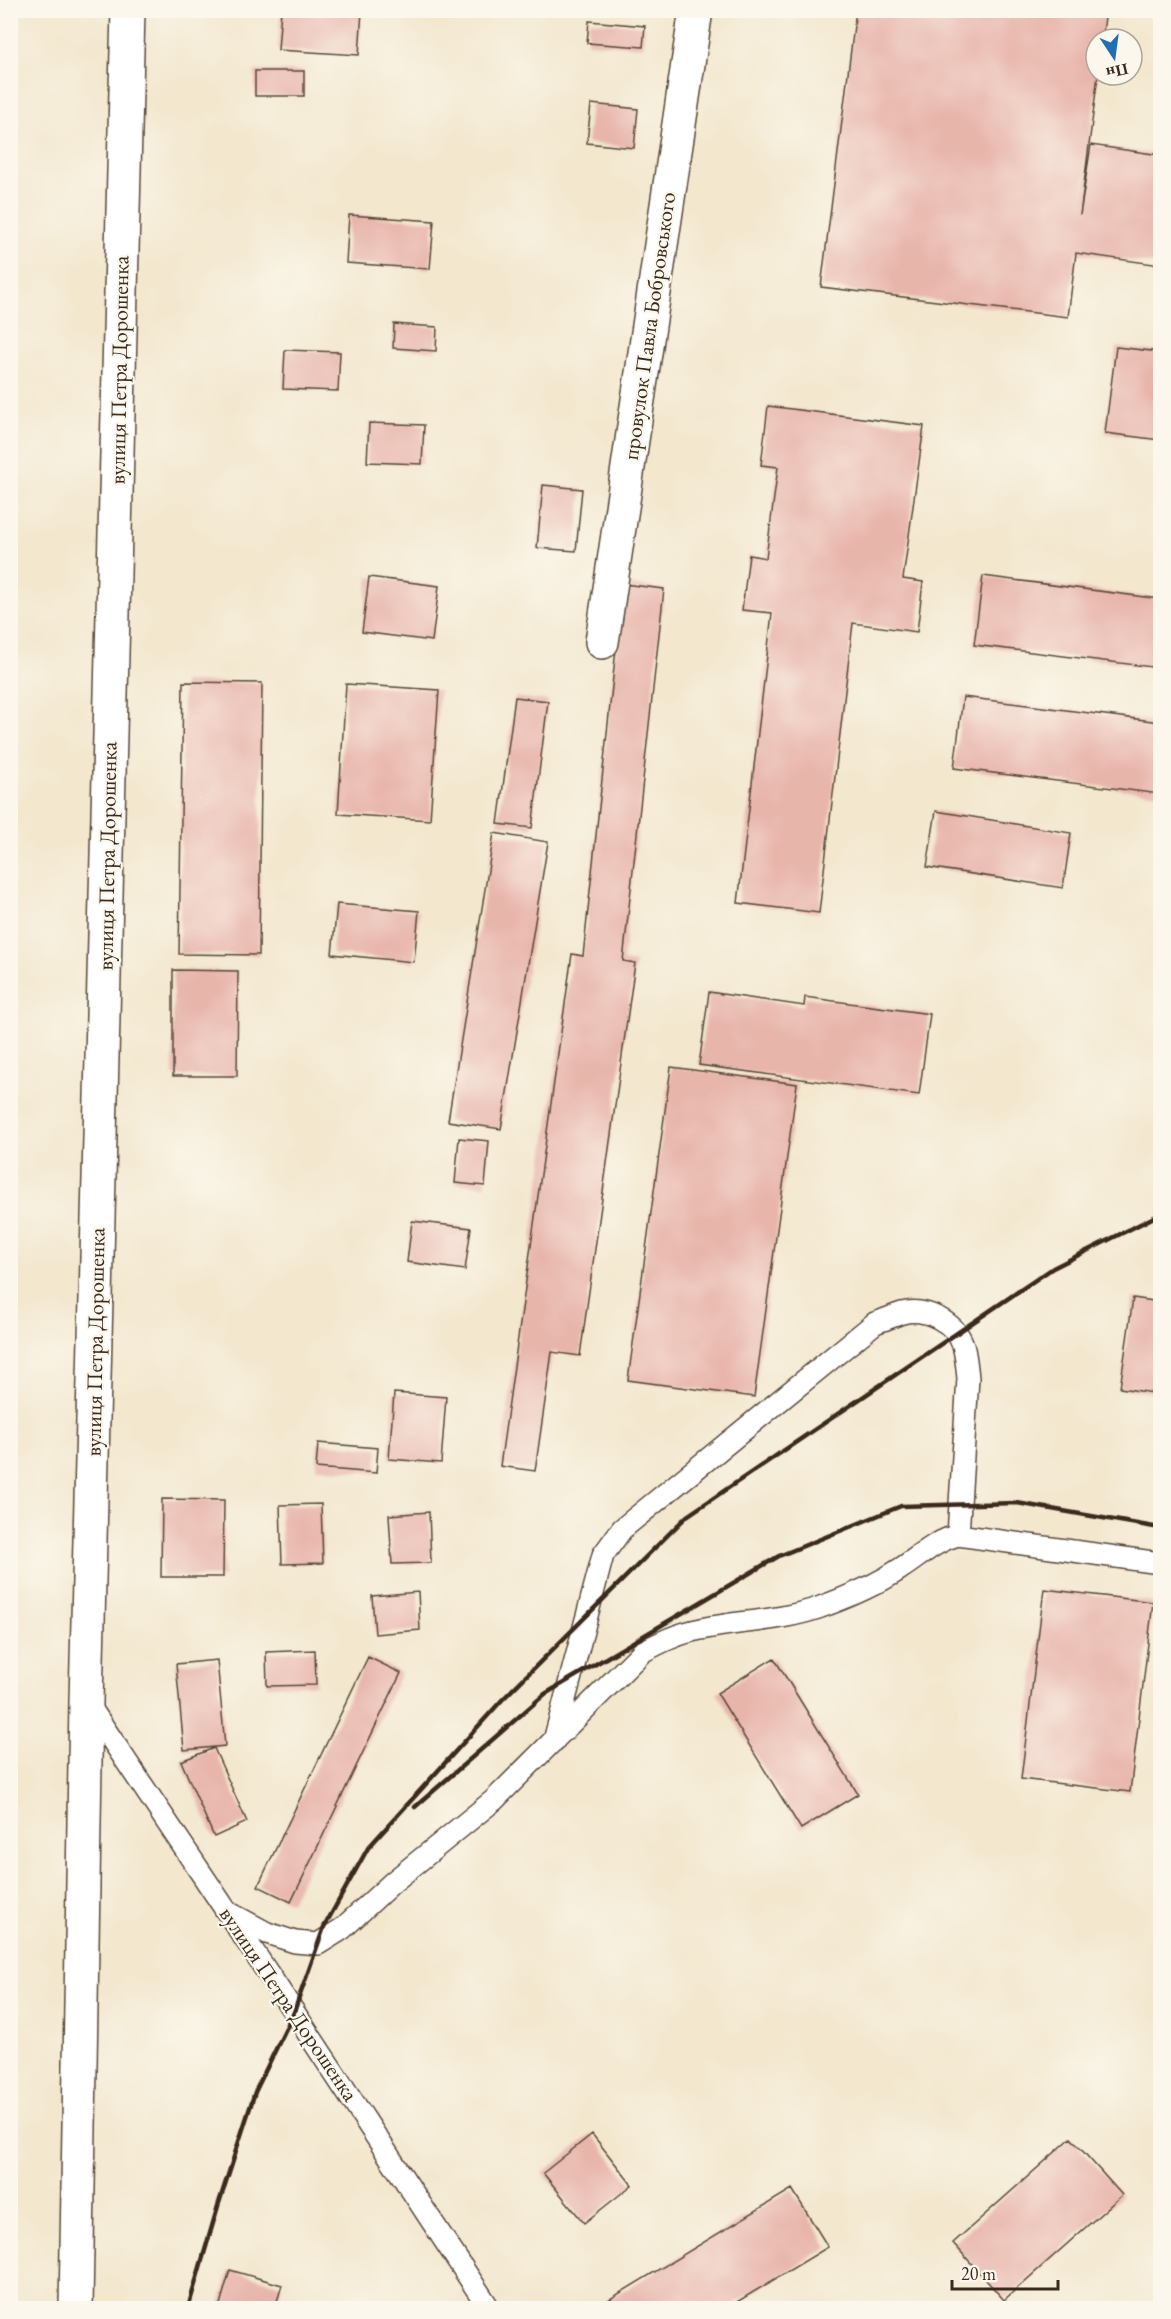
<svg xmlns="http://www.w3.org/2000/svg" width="1171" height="2319" viewBox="0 0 1171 2319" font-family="'EB Garamond',serif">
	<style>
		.building { fill: #e8b5ab }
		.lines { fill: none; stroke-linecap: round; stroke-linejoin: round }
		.service-casing { stroke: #574638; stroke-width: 24 }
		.minor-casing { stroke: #574638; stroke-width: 36 }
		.tertiary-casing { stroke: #574638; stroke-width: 36 }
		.service { stroke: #fff; stroke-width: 21 }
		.minor { stroke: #fff; stroke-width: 33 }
		.tertiary { stroke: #fff; stroke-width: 33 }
		.rail { stroke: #3b2a1e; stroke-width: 4.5 }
		.labels { text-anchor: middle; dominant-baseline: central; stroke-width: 4.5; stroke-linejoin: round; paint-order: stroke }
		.street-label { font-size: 22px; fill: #3b2a1e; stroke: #fbf7ec }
	</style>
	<rect width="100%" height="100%" fill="#fbf7ec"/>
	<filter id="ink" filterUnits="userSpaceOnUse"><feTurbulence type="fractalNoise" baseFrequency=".0167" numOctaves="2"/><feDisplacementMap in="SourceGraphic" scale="12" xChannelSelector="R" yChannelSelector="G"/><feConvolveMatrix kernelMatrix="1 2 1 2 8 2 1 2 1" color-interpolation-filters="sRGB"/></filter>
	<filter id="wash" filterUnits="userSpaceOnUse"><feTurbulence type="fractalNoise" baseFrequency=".008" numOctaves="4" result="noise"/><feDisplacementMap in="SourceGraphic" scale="24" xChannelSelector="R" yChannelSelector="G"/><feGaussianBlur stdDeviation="1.35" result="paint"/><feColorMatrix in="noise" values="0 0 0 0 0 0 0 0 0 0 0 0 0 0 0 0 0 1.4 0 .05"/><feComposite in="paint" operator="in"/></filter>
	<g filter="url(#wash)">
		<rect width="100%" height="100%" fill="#f3e7ce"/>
		<g id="blocks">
			<!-- building -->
			<path class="building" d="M281 10H362L359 55 278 50Z
				M856 10H1106L1102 39H1096V75H1098L1080 215 1091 145 1160 155V265L1076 253 1068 317 821 287Z
				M589 21 645 26 643 47 587 43Z
				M255 71H304V96H255Z
				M591 104 638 109 634 148 587 143Z
				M349 215 434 221 430 269 346 263Z
				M394 324 437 327 436 351 393 348Z
				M1116 347 1160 352V440L1105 433Z
				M285 350 340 352 338 391 283 389Z
				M768 406 924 426 903 579 923 582 917 632 853 623 819 913 738 903 772 613 742 610 749 555 766 558 778 467 761 465Z
				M369 423 424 425 422 464 367 462Z
				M543 485 582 489 576 551 537 548Z
				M983 576 1160 599V668L974 645Z
				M369 577 439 586 432 641 362 632Z
				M623 584 664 589 623 961 635 963 580 1356 552 1352 535 1471 500 1466 572 954 583 956Z
				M183 682 262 683 259 955 179 954Z
				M346 684 439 690 430 820 338 814Z
				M515 697 548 701 532 828 498 824Z
				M963 697 1160 722V794L954 768Z
				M936 811 1071 833 1063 888 927 867Z
				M494 833 548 842 501 1129 448 1121Z
				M337 904 419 911 414 962 332 954Z
				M173 970 238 971 237 1076H173Z
				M709 992 804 1006 805 997 930 1014 919 1095 699 1065Z
				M671 1067 797 1084 754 1397 628 1380Z
				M459 1138 489 1141 485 1186 455 1183Z
				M412 1221 471 1228 465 1270 407 1262Z
				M1133 1298 1160 1302V1394L1120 1388Z
				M394 1393 446 1397 441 1463 389 1459Z
				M318 1443 378 1448 376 1473 316 1468Z
				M162 1499 224 1500 223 1577H161Z
				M321 1504 323 1563 282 1564 280 1505Z
				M429 1512 431 1563 392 1564 389 1515Z
				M1044 1589 1153 1602 1130 1792 1021 1779Z
				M418 1592 420 1630 375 1634 372 1596Z
				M315 1650 316 1685 267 1686 266 1652Z
				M368 1657 401 1673 291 1902 258 1886Z
				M774 1658 858 1794 801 1829 717 1693Z
				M217 1660 225 1746 184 1750 176 1664Z
				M214 1748 247 1822 214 1837 181 1761Z
				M592 2134 632 2185 584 2223 543 2173Z
				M1071 2138 1122 2195 1004 2300 953 2243Z
				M792 2189 828 2247 727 2308H595Z
				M230 2270 282 2285 275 2308H219Z"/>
		</g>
	</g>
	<g filter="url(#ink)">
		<use href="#blocks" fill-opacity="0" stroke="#574638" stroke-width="1.5"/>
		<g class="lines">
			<defs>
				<path id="service" d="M86 1701 294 2012 489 2308
					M554 1741 603 1555 622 1529 875 1323C884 1320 893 1316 902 1313 926 1307 955 1322 963 1345 966 1356 967 1367 968 1378L958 1535
					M228 1912 267 1933 295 1942 318 1944 342 1929 393 1882 494 1800 642 1652C661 1642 679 1633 701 1629 740 1621 780 1621 818 1608 846 1598 875 1586 900 1569 922 1555 933 1542 958 1535L1160 1563"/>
				<path id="minor" d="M602 642 696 10"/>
				<path id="tertiary" d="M76 2308 86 1701 128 10"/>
			</defs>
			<!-- service casing -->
			<use href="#service" class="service-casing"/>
			<!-- minor casing -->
			<use href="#minor" class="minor-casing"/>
			<!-- tertiary casing -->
			<use href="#tertiary" class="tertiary-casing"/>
			<!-- service -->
			<use href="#service" class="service"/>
			<!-- minor -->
			<use href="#minor" class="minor"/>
			<!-- tertiary -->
			<use href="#tertiary" class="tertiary"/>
			<!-- rail -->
			<path class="rail" d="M415 1807 545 1694 779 1556 901 1506 1017 1503 1160 1528
				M188 2308 218 2206 255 2092 294 2012 324 1927 368 1848 502 1700 687 1516 1053 1268 1160 1214"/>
		</g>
	</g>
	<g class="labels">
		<!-- street labels -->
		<g class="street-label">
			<text transform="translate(649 326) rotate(-82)">провулок Павла Бобровського</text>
			<text transform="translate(119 370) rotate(-89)">вулиця Петра Дорошенка</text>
			<text transform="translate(107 856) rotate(-89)">вулиця Петра Дорошенка</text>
			<text transform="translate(95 1342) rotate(-89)">вулиця Петра Дорошенка</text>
			<text transform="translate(289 2004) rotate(56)">вулиця Петра Дорошенка</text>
		</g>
	</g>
	<!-- margin -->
	<rect width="1171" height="2319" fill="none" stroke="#fbf7ec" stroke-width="36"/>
	<!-- north arrow -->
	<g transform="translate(1114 57) rotate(167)"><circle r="28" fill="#fbf7ec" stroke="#aea59a" stroke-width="1.5"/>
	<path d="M0-4.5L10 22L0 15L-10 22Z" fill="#1f6fb2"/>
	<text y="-9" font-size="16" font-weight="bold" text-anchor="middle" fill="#3b2a1e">Пн</text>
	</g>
	<!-- scale -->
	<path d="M952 2280v9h106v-9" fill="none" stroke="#3b2a1e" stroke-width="3"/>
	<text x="961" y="2280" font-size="18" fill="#3b2a1e" stroke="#fbf7ec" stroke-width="4.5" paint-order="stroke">20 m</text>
</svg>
